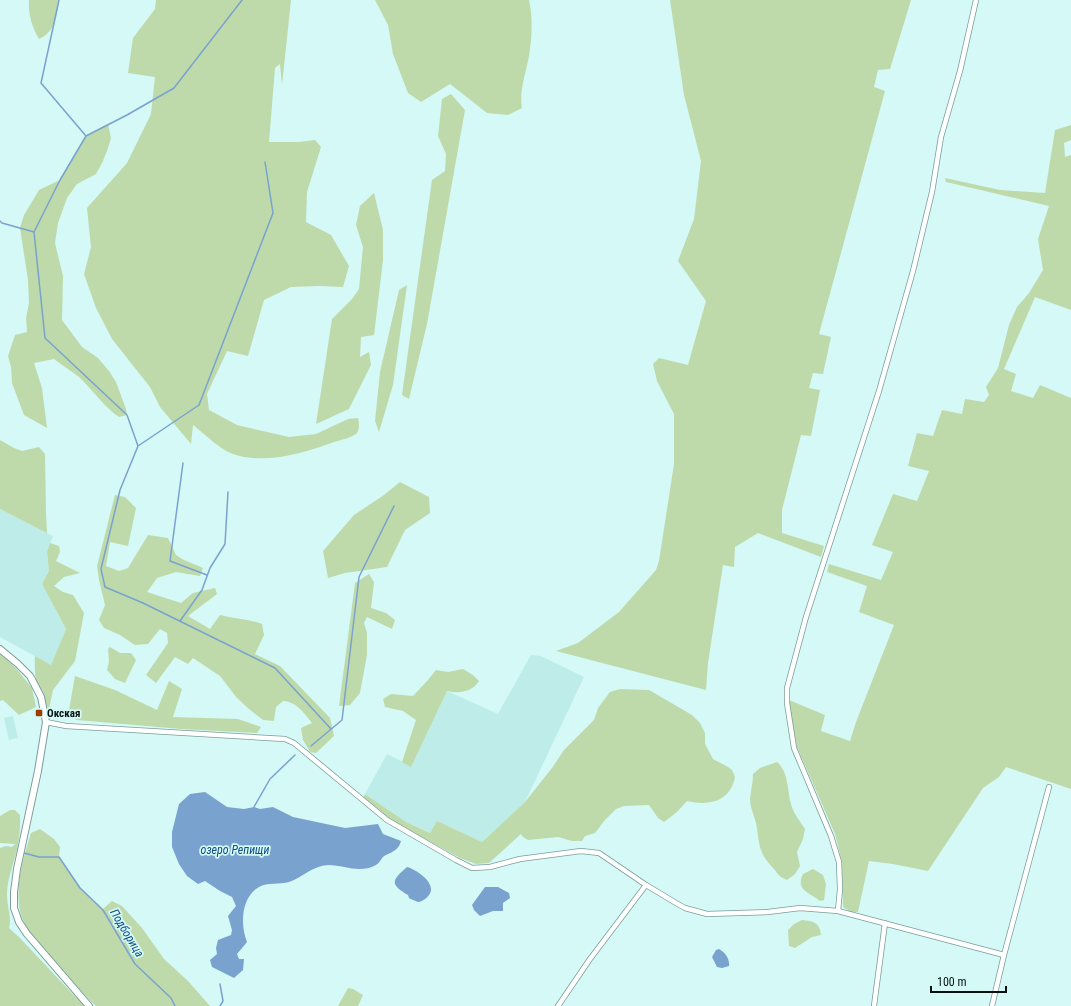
<svg xmlns="http://www.w3.org/2000/svg" width="1071" height="1006" viewBox="0 0 1071 1006" font-family="'Roboto Condensed',sans-serif">
	<style>
		.built { fill: #beece9 }
		.green { fill: #bedaab }
		.water { fill: #7aa2ce }
		.lines { fill: none; stroke-linecap: round; stroke-linejoin: round }
		.stream { stroke: #7aa2ce; stroke-width: 1.5 }
		.minor-casing { stroke: #7b9d9b; stroke-width: 6 }
		.secondary-casing { stroke: #7b9d9b; stroke-width: 8 }
		.minor { stroke: #fff; stroke-width: 4.5 }
		.secondary { stroke: #fff; stroke-width: 6 }
		.poi-dot { fill: #9f3d00; stroke: #d4f9f6; stroke-width: 1.5 }
		.labels { text-anchor: middle; dominant-baseline: central; stroke-width: 3.5; stroke-linejoin: round; paint-order: stroke }
		.poi-label { font-size: 11px; font-weight: bold; fill: #061212; stroke: #d4f9f6; text-anchor: start }
		.water-label { font-size: 12px; font-style: italic; fill: #114d83; stroke: #d4f9f6 }
	</style>
	<rect width="100%" height="100%" fill="#d4f9f6"/>
	<!-- built -->
	<path class="built" d="M0 509 53 536 47 552 49 571 42 584 66 629 51 665 0 637Z
		M531 655 541 656 584 677 525 802 482 842 437 821 431 833 406 822 365 794 387 754 411 766 447 691 498 714Z
		M13 716 18 738 9 740 4 718Z"/>
	<!-- green -->
	<path class="green" d="M29 0H59C56 17 56 31 39 39 32 27 28 14 29 0Z
		M156 0H291L282 85 280 64 275 68 269 142H299L315 140 321 147 307 192 306 222 331 235 349 266 343 287 319 286 291 287 264 300 248 356 227 351 207 394 209 410 237 425 289 437 316 434 348 419 358 418C359 423 360 428 357 433 351 438 341 440 334 442 303 453 266 465 233 454 219 449 205 434 193 425L191 444 160 407 150 387 112 339 96 308 84 274 91 247 87 208 127 163 151 114 155 77 128 73 133 38 155 9Z
		M375 0H529C533 18 532 37 529 56 526 73 519 90 522 108L508 115 487 113 450 84 421 102 408 93 393 54 388 25Z
		M670 0H911L890 69 878 70 874 87 885 91 819 334 831 337 823 374 813 373 809 388 820 390 811 436 801 435 782 510V533L824 546 821 557 758 533 735 547 734 567 723 565 708 663 706 690 556 651 578 643 619 612 656 570 659 561 674 464V414L657 381 653 364 659 358 688 365 706 301 678 261 694 219 701 161 684 95Z
		M451 94 465 110 427 324 409 399 402 395 432 180 445 171 446 154 438 136 442 99Z
		M108 124 111 138 107 151 102 163 96 174 77 184 67 198 58 223 55 243 63 276 62 320 82 347 98 358 109 371 116 382 126 409 127 415 119 417C103 406 93 390 79 377 71 371 62 365 54 359L34 363 42 388 47 428 24 415 12 383 11 367 8 356 15 335 27 332 26 318 29 303 28 280 20 228 24 215 39 190 60 180 86 136Z
		M1071 125V140L1064 143 1065 157 1071 155V310L1035 297 1004 369 1016 374 1011 391 1033 398 1040 385 1071 398V789L1006 767 999 777 983 788 928 871 893 864 869 861 858 912H851L843 907 842 862 835 834 797 747 790 713 789 700 825 715 821 731 850 741 856 722 894 625 859 612 867 586 827 572 829 564 881 580 893 552 872 545 893 494 917 501 929 471 908 466 917 433 933 436 942 410 962 414 965 399 984 402 989 395 986 387 998 368 1009 325 1017 307 1029 293 1043 270 1038 239 1049 206 946 182 945 178 1000 190 1045 193 1055 130Z
		M374 193 383 230V260L374 335 361 337 360 357 369 352 371 365 349 409 316 424 332 319 352 299 359 289 363 247 356 225 360 206Z
		M407 285 393 385 379 432 375 421 380 372 399 290Z
		M0 440 14 448 22 451 39 447 45 454 46 513 47 533 0 509Z
		M400 482 429 497 430 513 405 530 387 567 345 573 328 578 323 551 354 515 384 495Z
		M115 495 125 497 136 508 128 546 110 542 106 566 119 571 128 568 148 535 168 538 176 555 184 560 203 568 200 576 176 572 157 578 147 592 181 603 193 593 215 588 217 594 188 616 210 629 220 615C234 619 249 619 262 624L264 635 255 654 280 666 330 718 334 736 316 753 310 752 303 740 301 728 312 723C304 713 297 702 283 701L276 707 274 721 263 720 249 709 237 698 220 676 193 658 188 664 175 657 156 683 146 675 168 643 167 633 160 629 148 644 135 645 120 635 104 628 99 620 105 605 99 580 97 566Z
		M50 543 59 546 60 552 56 561 80 573 64 577 54 586 63 592 73 595 84 613 75 661 53 690 49 709C36 695 34 675 35 656L51 665 66 629 42 584 49 571 47 552Z
		M369 574 374 582 371 608 386 613 395 620 392 629 367 617 364 623 367 633V655L360 693 350 705 339 706 355 583Z
		M110 647 120 653H131L136 660 125 683 115 679 107 670 109 661 108 649Z
		M0 654 15 667 32 688 36 707 19 715 3 700 0 701Z
		M463 669 473 675 479 681C472 692 459 694 447 691L411 767 402 762 416 720 403 711 385 707 383 699 391 694 413 696 428 680 436 670 448 672Z
		M75 676 115 690 157 710 169 681 182 689 173 717 238 719 261 727 257 733 181 729 77 720 68 716Z
		M620 689 649 690 692 715 700 723 705 733V744L713 759 728 767 732 770 735 777C730 802 709 806 687 801L677 812 664 822 658 818 649 805 624 806 616 809 605 820 595 833 585 836 582 841H572L558 837 528 840 523 837 521 834 489 863 476 864 460 858 389 819 363 799 365 794 406 822 430 833 437 821 482 842 525 802 552 768 564 750 594 720 598 708 610 692Z
		M777 762C789 773 787 789 791 804 793 813 800 821 805 829L803 839 797 852 800 866 795 874 787 880C778 876 779 875 773 868 757 851 760 843 756 823 754 814 750 808 750 798 751 790 753 782 753 774L760 768Z
		M10 810H15L20 815C21 831 18 849 13 864 10 874 7 884 7 895 7 906 12 918 9 928L19 937 84 1006H0V848L6 846 12 847 15 844 0 843V816Z
		M40 829 54 839 60 847 59 857 66 868 81 888 103 909 112 901 122 906 142 928 164 959 188 981 210 1006H96C74 984 26 940 20 911 15 885 23 858 31 833Z
		M813 869 823 875 826 884 824 900 820 901C810 892 795 891 803 874Z
		M802 920C814 921 820 923 821 935L812 937 795 948 789 946 788 930 794 924Z
		M348 988 353 989 363 995 358 1006H338Z"/>
	<!-- water -->
	<path class="water" d="M205 792 227 807 244 809 254 807 260 809 273 807 293 817 345 828 378 824 383 834 401 841C399 849 393 852 386 855 382 856 380 863 376 865 359 874 345 865 328 865 312 866 303 877 289 882 280 885 267 882 259 887 241 897 240 925 247 942L237 954 239 959H244L243 970 234 978 212 967 210 960 217 954 216 948 218 940 231 935 232 930 228 916 236 906 232 897 220 891 205 881 198 884 187 876 179 864 172 847V832L179 804 190 794Z
		M407 867C415 869 432 880 431 890 431 895 423 902 418 902 415 901 411 899 409 898L408 895C390 884 391 881 407 867Z
		M485 887H498L509 893 510 898 503 903V911H493L480 916 474 910 472 905Z
		M719 949C725 952 730 959 729 966L722 968 717 967 712 957 716 950Z"/>
	<g class="lines">
		<!-- stream -->
		<path class="stream" d="M59 0 41 83 86 136
			M0 221 2 223 34 232 45 338 127 415 138 446 120 490 101 569 105 587 143 603 275 668 331 729
			M34 232 60 180 86 136 127 115 174 88 242 0
			M138 446 199 405 273 213 265 162
			M183 463 170 561 207 575
			M180 621 202 590 210 568 225 544 228 492
			M311 746 342 720 359 577 394 506
			M254 807 270 779 295 755
			M24 853 39 857H59L80 888 103 910 135 964 171 998 175 1006
			M220 984 223 1001 220 1006"/>
		<defs>
			<path id="minor" d="M46 722 66 726 285 739 294 743 387 820 456 860 472 868 490 867 520 859 581 851 599 853 646 885 676 903 685 908 707 914 768 912 800 908 838 911 1004 955
				M838 911 840 889 839 862 831 836 794 748 787 703V688L806 617 879 391 913 271 932 192 941 137 960 71 976 0
				M558 1006 590 959 646 885
				M874 1006 885 923
				M992 1006 1004 955 1049 787"/>
			<path id="secondary" d="M0 649 18 664 30 676 41 697 46 722 38 771 17 869 14 892V908L19 922 27 934 89 1006"/>
		</defs>
		<!-- minor casing -->
		<use href="#minor" class="minor-casing"/>
		<!-- secondary casing -->
		<use href="#secondary" class="secondary-casing"/>
		<!-- minor -->
		<use href="#minor" class="minor"/>
		<!-- secondary -->
		<use href="#secondary" class="secondary"/>
	</g>
	<!-- markers -->
	<rect class="poi-dot" x="35" y="709" width="8" height="8" rx="2"/>
	<g class="labels">
		<!-- poi labels -->
		<g class="poi-label">
			<text x="47" y="713">Окская</text>
		</g>
		<!-- water labels -->
		<g class="water-label">
			<text x="235" y="850">озеро Репищи</text>
			<text transform="translate(127 933) rotate(59)">Подборица</text>
		</g>
	</g>
	<!-- scale -->
	<path d="M931 986v6h75v-6" fill="none" stroke="#061212" stroke-width="2"/>
	<text x="937" y="986" font-size="12" fill="#061212" stroke="#d4f9f6" stroke-width="3" paint-order="stroke">100 m</text>
</svg>
